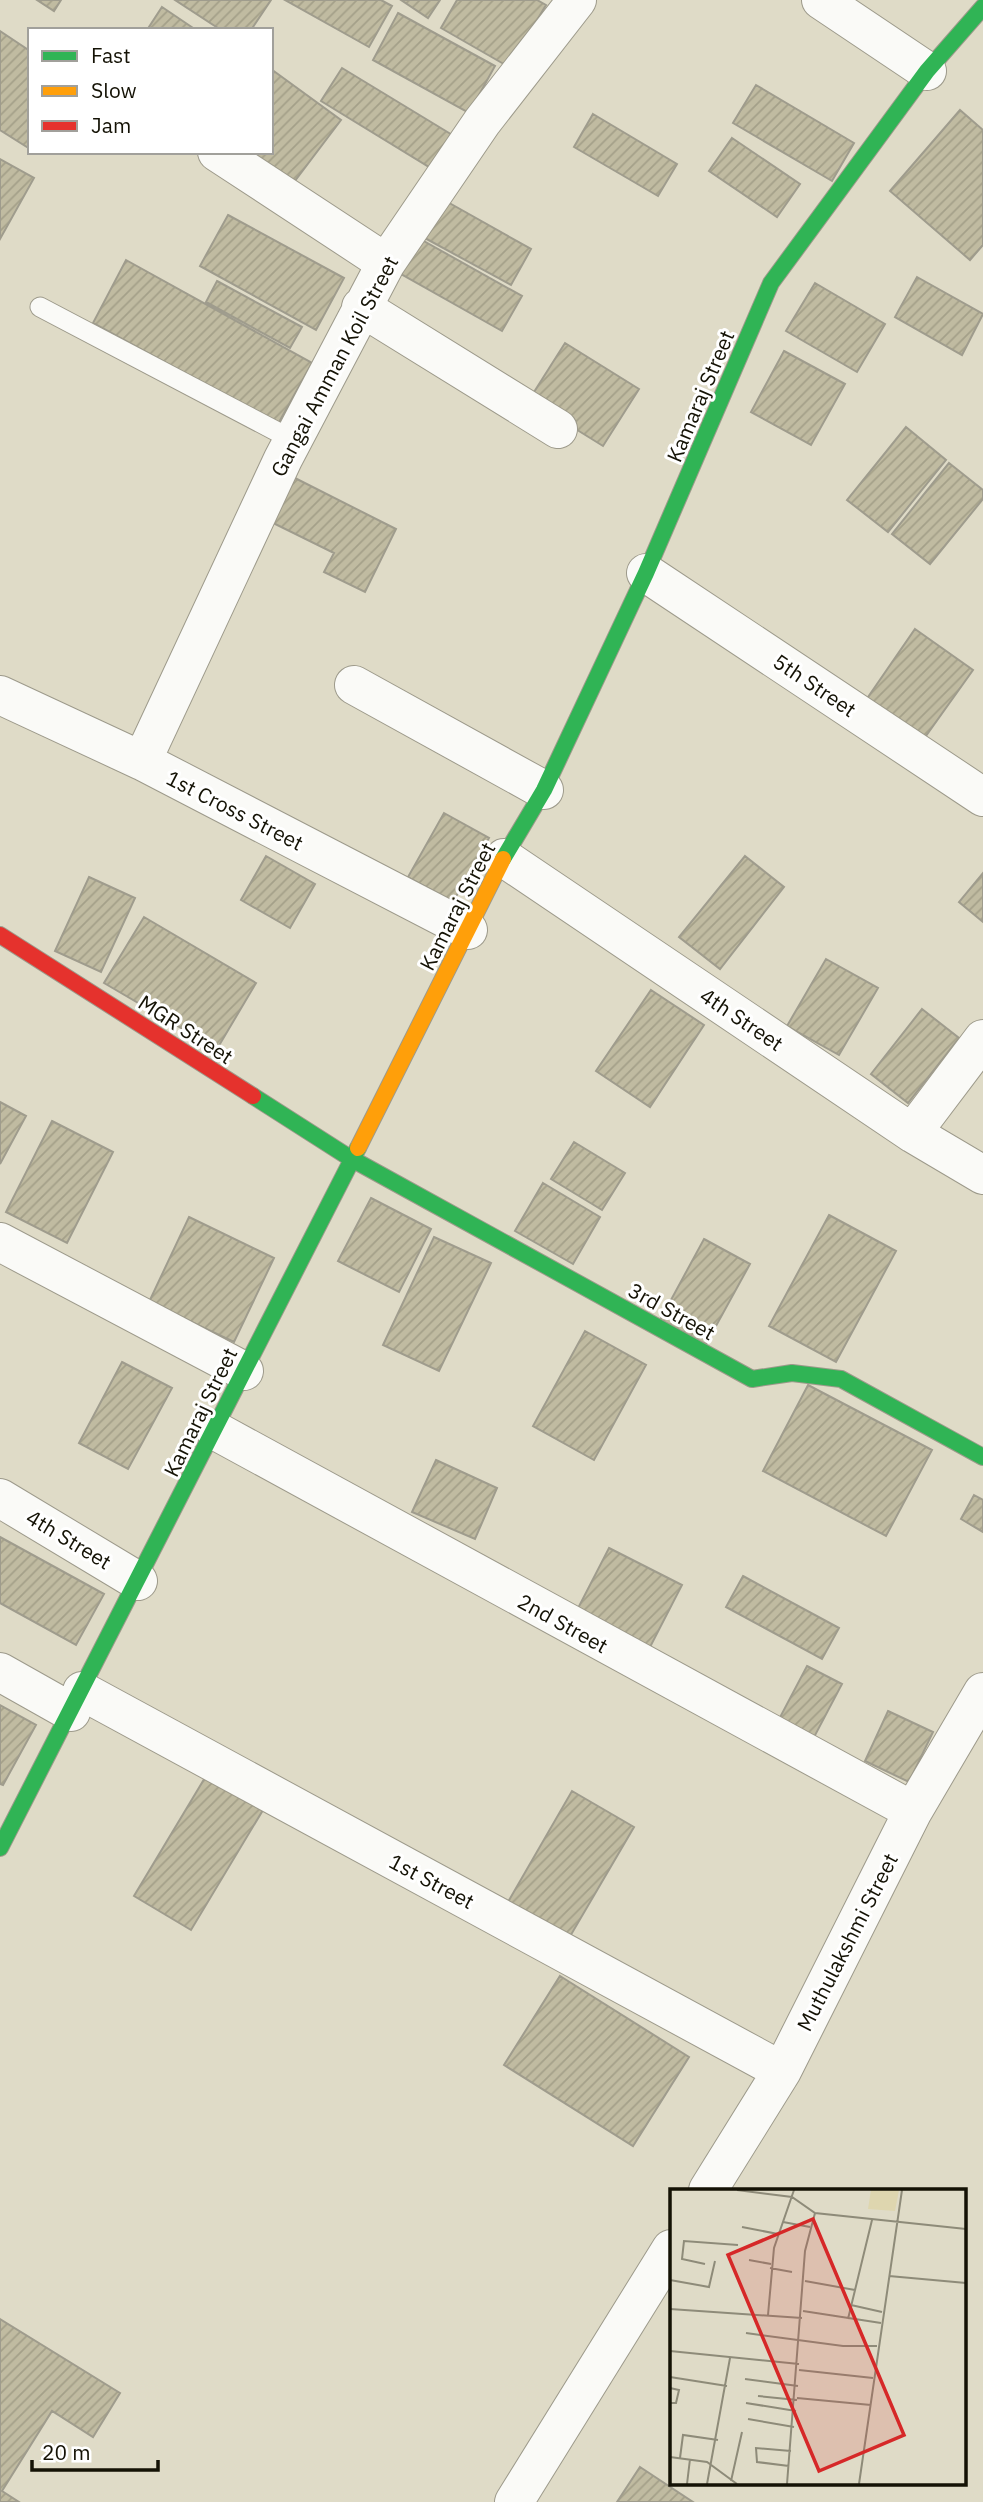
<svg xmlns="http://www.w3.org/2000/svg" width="983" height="2502" viewBox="0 0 983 2502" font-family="'IBM Plex Sans',sans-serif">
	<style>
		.building { fill: url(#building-hatch); stroke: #9f9c8d; stroke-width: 2 }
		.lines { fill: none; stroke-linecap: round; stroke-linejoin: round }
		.lane-casing { stroke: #9d9a8b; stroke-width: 21 }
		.street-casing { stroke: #9d9a8b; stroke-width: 40 }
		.fast-casing { stroke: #9d9a8b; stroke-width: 18 }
		.slow-casing { stroke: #9d9a8b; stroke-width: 18 }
		.jam-casing { stroke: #9d9a8b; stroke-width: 18 }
		.lane { stroke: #fafaf7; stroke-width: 19 }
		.street { stroke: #fafaf7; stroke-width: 38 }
		.fast { stroke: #30b455; stroke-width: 16 }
		.slow { stroke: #ff9f0a; stroke-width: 16 }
		.jam { stroke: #e5322d; stroke-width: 16 }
		.labels { text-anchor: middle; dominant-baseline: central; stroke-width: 6; stroke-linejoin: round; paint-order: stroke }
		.street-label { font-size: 21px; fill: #141205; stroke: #fff }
		.inset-road { fill: none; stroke: #8e8b79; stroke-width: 2 }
		.view { fill: #d62828; fill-opacity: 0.15; stroke: #d62828; stroke-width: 3.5 }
		.inset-edge { fill: none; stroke: #141205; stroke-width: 3.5 }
	</style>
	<defs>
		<pattern id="building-hatch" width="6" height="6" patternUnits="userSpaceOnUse" patternTransform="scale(1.75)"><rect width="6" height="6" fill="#c0bba1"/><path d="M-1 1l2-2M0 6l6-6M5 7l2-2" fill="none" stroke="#a4a089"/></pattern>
	</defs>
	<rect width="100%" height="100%" fill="#dfdbc7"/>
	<!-- building -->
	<path class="building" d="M37 0H61L54 11Z
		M175 0H271L251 30H221Z
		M285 0H381L392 6 369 47Z
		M401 0H440L428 18Z
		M457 0H537L546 5 509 67 441 28Z
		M162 7 196 30H147Z
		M398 13 495 66 469 113 373 60Z
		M0 31 30 51V149L0 130Z
		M342 68 454 136 434 170 321 101Z
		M271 69 341 120 291 186 246 152H271Z
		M756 85 854 143 832 181 733 123Z
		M960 110 983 130V245L970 260 890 191Z
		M593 114 677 164 658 196 574 147Z
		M732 138 800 184 777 217 709 171Z
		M0 159 34 178 0 239Z
		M444 200 531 249 511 285 423 237Z
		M228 215 344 278 316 330 200 266Z
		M413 235 522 296 502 331 394 270Z
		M126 260 312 363 278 424 93 323Z
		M917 277 983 314 962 355 895 317Z
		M217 281 302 327 290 348 206 302Z
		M815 283 885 324 857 372 786 331Z
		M565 343 639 389 603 446 529 400Z
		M784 351 845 384 811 445 751 412Z
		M906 427 946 460 888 532 847 500Z
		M949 463 983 490V499L930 564 892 534Z
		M287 474 396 529 365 592 324 572 334 553 265 519Z
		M915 629 973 670 923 740 866 700Z
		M444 813 489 838 453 902 408 877Z
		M266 856 315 884 290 928 241 900Z
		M745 856 784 887 720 969 679 937Z
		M983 873V922L959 902Z
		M89 877 135 898 101 972 55 951Z
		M144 917 256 983 217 1049 104 983Z
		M826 959 878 988 839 1055 787 1026Z
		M651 990 704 1025 650 1107 596 1071Z
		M922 1009 959 1038 908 1103 871 1074Z
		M0 1102 26 1116 0 1164Z
		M52 1121 113 1152 67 1243 6 1212Z
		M574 1142 625 1173 602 1210 551 1179Z
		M543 1183 600 1217 573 1264 515 1231Z
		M371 1198 431 1229 399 1292 338 1261Z
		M829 1215 896 1251 836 1362 769 1326Z
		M189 1217 274 1258 234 1342 149 1302Z
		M434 1237 491 1263 439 1371 383 1345Z
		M704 1239 750 1264 705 1346 659 1322Z
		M585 1331 646 1365 594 1460 533 1426Z
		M122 1362 172 1388 128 1469 79 1443Z
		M808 1385 932 1450 886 1536 763 1471Z
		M436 1460 497 1488 475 1539 412 1512Z
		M974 1495 983 1500V1532L961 1519Z
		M0 1537 104 1594 76 1645 0 1603Z
		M609 1548 682 1585 648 1651 575 1614Z
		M743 1576 839 1628 822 1659 726 1607Z
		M807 1666 842 1684 812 1741 777 1723Z
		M0 1705 36 1725 3 1785 0 1784Z
		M888 1711 933 1732 909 1782 865 1761Z
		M206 1776 263 1810 191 1930 134 1896Z
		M572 1791 634 1827 565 1945 504 1909Z
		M560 1976 689 2057 633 2146 504 2065Z
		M0 2319 120 2393 93 2437 52 2411 2 2491 19 2502H0Z
		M640 2467 693 2502H617Z"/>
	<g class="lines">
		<defs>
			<path id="lane" d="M40 307 293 440"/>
			<path id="street" d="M821 0 927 71
				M217 152 386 263
				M361 307 558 429
				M646 573 983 797
				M354 685 544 790
				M0 695 142 761 468 930
				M142 761 283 459 386 263 482 122 577 0
				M504 858 912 1133 983 1175
				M912 1133 983 1039
				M0 1242 244 1371
				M216 1431 913 1811
				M0 1498 138 1581
				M0 1672 71 1712
				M82 1691 782 2071
				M708 2190 782 2071 913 1811 983 1692
				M514 2502 671 2249"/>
			<path id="fast" d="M503 859 544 790 646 573 771 283 927 71 983 7
				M253 1096 350 1158 752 1379 792 1373 841 1379 983 1457
				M0 1848 358 1148"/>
			<path id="slow" d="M358 1148 503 859"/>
			<path id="jam" d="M0 935 253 1096"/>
		</defs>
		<!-- lane casing -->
		<use href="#lane" class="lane-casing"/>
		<!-- street casing -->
		<use href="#street" class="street-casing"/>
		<!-- fast casing -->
		<use href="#fast" class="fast-casing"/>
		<!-- slow casing -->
		<use href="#slow" class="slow-casing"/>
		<!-- jam casing -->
		<use href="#jam" class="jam-casing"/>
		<!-- lane -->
		<use href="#lane" class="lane"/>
		<!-- street -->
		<use href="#street" class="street"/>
		<!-- fast -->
		<use href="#fast" class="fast"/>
		<!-- slow -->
		<use href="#slow" class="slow"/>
		<!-- jam -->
		<use href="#jam" class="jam"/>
	</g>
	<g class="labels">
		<!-- street labels -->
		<g class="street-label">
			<text transform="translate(334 366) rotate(-62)">Gangai Amman Koil Street</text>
			<text transform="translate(700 396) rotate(-67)">Kamaraj Street</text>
			<text transform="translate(815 685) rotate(34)">5th Street</text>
			<text transform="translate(235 810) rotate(27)">1st Cross Street</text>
			<text transform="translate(457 906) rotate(-63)">Kamaraj Street</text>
			<text transform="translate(742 1019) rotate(34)">4th Street</text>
			<text transform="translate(186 1029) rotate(33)">MGR Street</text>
			<text transform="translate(672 1311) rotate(29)">3rd Street</text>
			<text transform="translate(200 1412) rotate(-64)">Kamaraj Street</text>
			<text transform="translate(69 1539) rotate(31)">4th Street</text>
			<text transform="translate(563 1623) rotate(29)">2nd Street</text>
			<text transform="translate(432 1881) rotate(28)">1st Street</text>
			<text transform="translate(847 1942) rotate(-63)">Muthulakshmi Street</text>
		</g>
	</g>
	<!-- overview -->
	<g transform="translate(670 2189)">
		<rect width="296" height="296" fill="#dfdbc7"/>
		<path d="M201 1H229L225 22 198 20Z" fill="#ded6af"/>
		<path class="inset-road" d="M67 1 122 8 145 24 296 40M113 33 140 38M72 38 108 45M79 71 101 75M35 75 12 70 14 52 68 56M100 79 122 83M219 87 296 94M0 91 39 98 45 72M135 92 185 101M181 116 212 123M0 120 132 129M133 122 211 134M98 126 104 59 124 1M178 130 202 31M76 144 173 157H207M0 162 129 175M129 181 203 189M0 188 57 197M75 190 128 197M0 199 9 201 6 214H0M88 207 127 211M127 209 201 216M76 214 126 222M78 230 124 238M0 268 37 273 67 295M10 269 13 246 48 251M119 277 87 273 86 259 121 262M61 292 72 243M17 295 20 270M37 295 60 169M117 295 135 62 145 24M189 295 232 1"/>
		<path class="view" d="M143 30 234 246 149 282 58 66Z"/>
		<rect width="296" height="296" class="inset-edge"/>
	</g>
	<!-- legend -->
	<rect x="28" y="28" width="245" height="126" fill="#ffffff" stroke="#a1a09b" stroke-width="2"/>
	<rect x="42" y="51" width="35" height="10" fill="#30b455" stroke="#a1a09b" stroke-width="2"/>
	<text x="91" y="63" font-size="21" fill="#141205">Fast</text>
	<rect x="42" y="86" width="35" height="10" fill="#ff9f0a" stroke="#a1a09b" stroke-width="2"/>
	<text x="91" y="98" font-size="21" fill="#141205">Slow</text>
	<rect x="42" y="121" width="35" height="10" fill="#e5322d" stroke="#a1a09b" stroke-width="2"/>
	<text x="91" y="133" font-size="21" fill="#141205">Jam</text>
	<!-- scale -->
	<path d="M32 2460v10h126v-10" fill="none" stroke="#141205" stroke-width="3.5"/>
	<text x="42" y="2460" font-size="21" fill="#141205" stroke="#ffffff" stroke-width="5" paint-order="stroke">20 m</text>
</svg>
